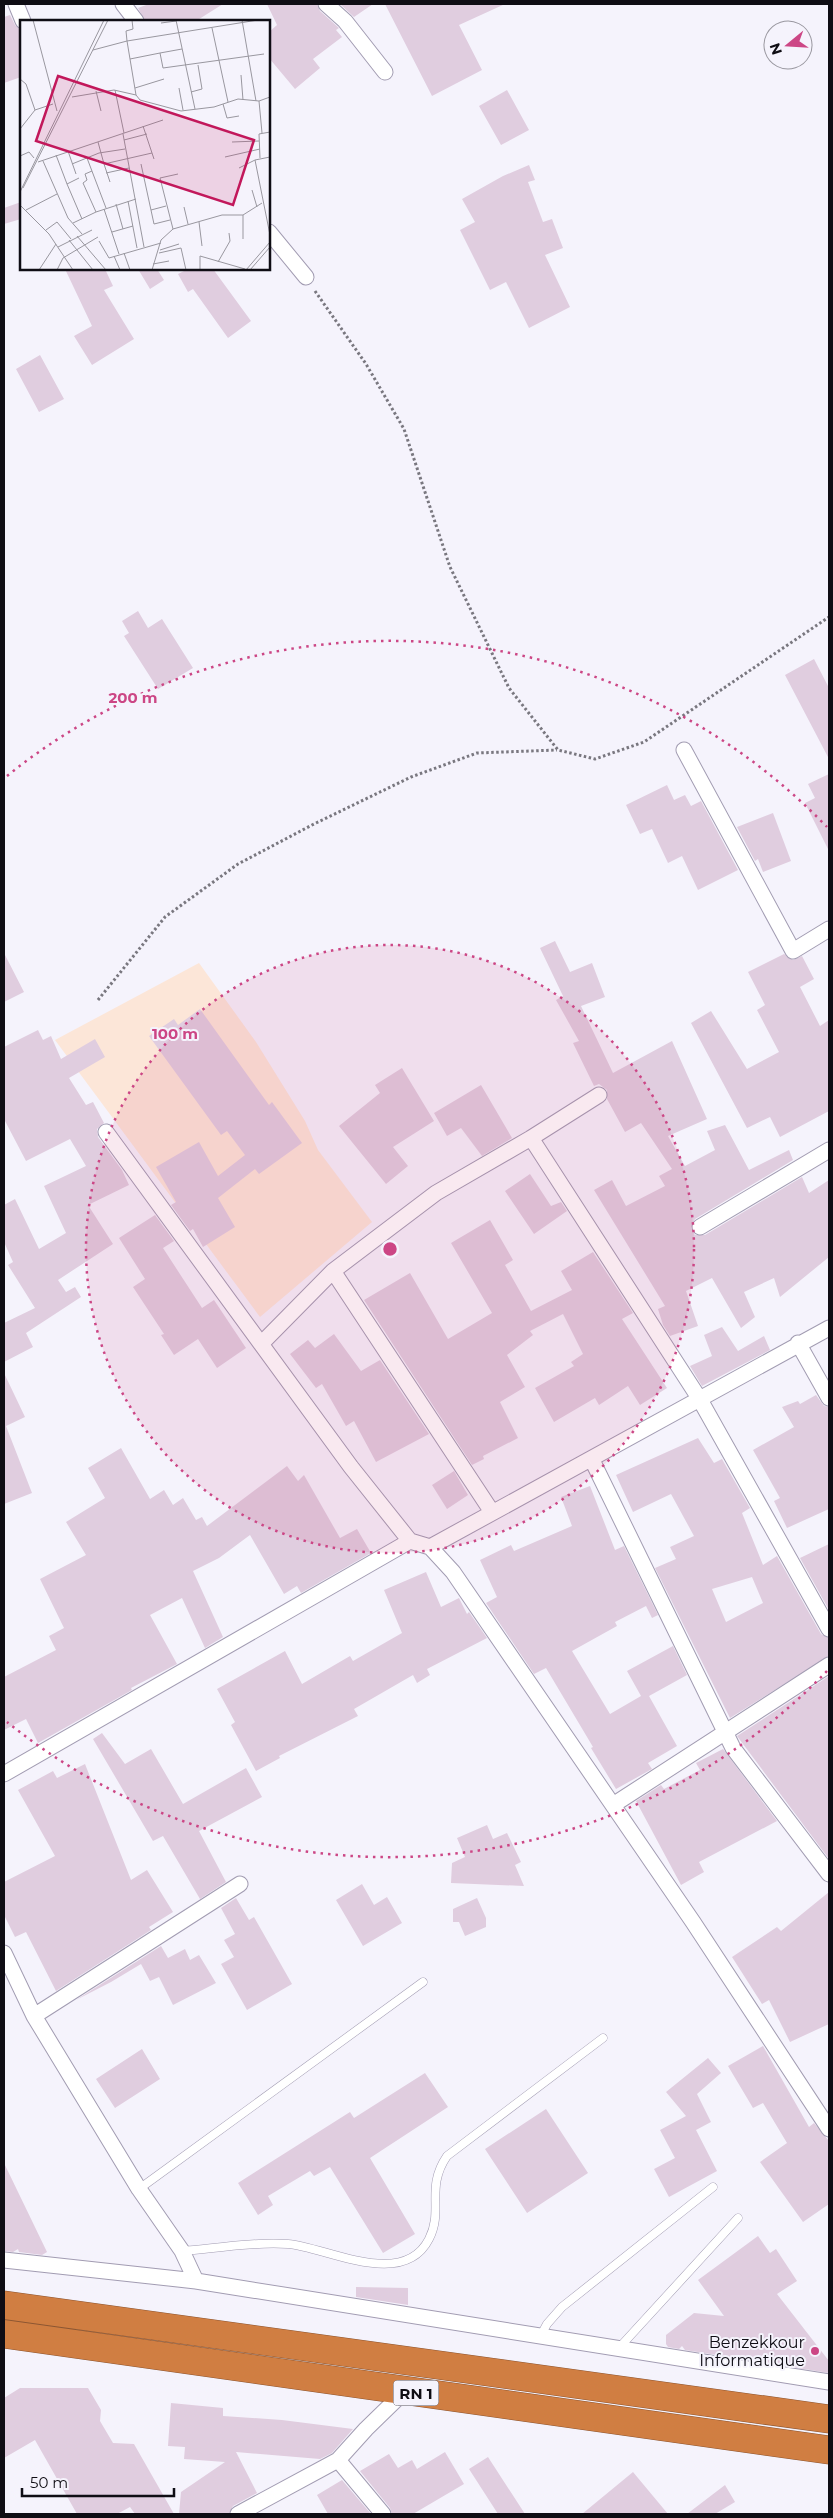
<svg xmlns="http://www.w3.org/2000/svg" width="833" height="2518" viewBox="0 0 833 2518" font-family="Montserrat,sans-serif">
	<style>
		.education { fill: #fce6d8 }
		.building { fill: #e0cddf; fill-rule: evenodd }
		.lines { fill: none; stroke-linecap: round; stroke-linejoin: round }
		.lane-casing { stroke: #a29cb2; stroke-width: 9 }
		.street-casing { stroke: #a29cb2; stroke-width: 17 }
		.highway-casing { stroke: #8c5632; stroke-width: 29 }
		.path { stroke: #79777f; stroke-width: 3; stroke-dasharray: 2.5 2.5; stroke-linecap: butt }
		.lane { stroke: #fff; stroke-width: 8 }
		.street { stroke: #fff; stroke-width: 15 }
		.highway { stroke: #d07e42; stroke-width: 28 }
		.ring { fill: none; stroke: #cc4685; stroke-width: 2.5; stroke-dasharray: 2.5 5 }
		.poi-dot { fill: #cc4685; stroke: #f5f3fc; stroke-width: 2 }
		.labels { text-anchor: middle; dominant-baseline: central; stroke-width: 4; stroke-linejoin: round; paint-order: stroke }
		.shield { fill: #f5f3fc; stroke: #54525a; stroke-width: 1 }
		.shield-label { font-size: 15px; font-weight: bold; fill: #0f0d14 }
		.poi-label { font-size: 16px; fill: #0f0d14; stroke: #f5f3fc; text-anchor: end }
		.inset-road { fill: none; stroke: #99979f; stroke-width: 1 }
		.view { fill: #c2185b; fill-opacity: 0.15; stroke: #c2185b; stroke-width: 2.5 }
		.inset-edge { fill: none; stroke: #0f0d14; stroke-width: 2.5 }
		.centre { fill: #cc4685; stroke: #f5f3fc; stroke-width: 2.5 }
		.ring-label { font-size: 15px; text-anchor: middle; font-weight: bold; fill: #cc4685; stroke: #f5f3fc; stroke-width: 4; stroke-linejoin: round; paint-order: stroke }
	</style>
	<rect width="100%" height="100%" fill="#f5f3fc"/>
	<!-- education -->
	<path class="education" d="M199 963 256 1042 305 1121 318 1150 372 1222 260 1317 55 1040Z"/>
	<!-- building -->
	<path class="building" d="M149 4H223L196 21H145L138 8Z
		M267 4H317L320 11 339 28 336 30 342 37 313 59 320 68 295 89 269 58V32L277 25Z
		M340 4H373L354 17Z
		M385 4H505L459 25 482 70 432 96Z
		M10 15 15 25 21 30V77L4 83V17Z
		M507 90 529 130 501 145 479 106Z
		M529 165 535 180 528 182 543 222 552 219 563 248 545 255 570 307 529 328 506 282 490 290 460 230 475 222 462 199 503 176Z
		M21 202V219L4 224V208Z
		M65 269H105L113 286 104 290 134 339 92 365 74 336 92 326Z
		M138 269H157L164 280 150 289Z
		M188 269H213L251 321 228 338 193 289 188 292 178 274Z
		M40 355 64 399 39 412 16 369Z
		M138 611 148 628 162 619 193 668 158 689 124 636 129 633 122 621Z
		M814 659 829 688V759L785 675Z
		M829 774V851L805 803 815 798 808 784Z
		M667 785 674 800 685 795 691 806 701 801 738 870 698 890 682 856 668 863 652 829 640 834 626 805Z
		M773 813 791 861 763 872 758 859 755 861 737 827Z
		M555 941 570 972 592 963 605 997 581 1006 613 1073 672 1041 707 1119 668 1136 685 1166 715 1150 707 1131 725 1125 749 1170 789 1150 793 1160 695 1219 691 1228 695 1235H705L802 1177 809 1193 829 1180V1257L780 1297 774 1278 744 1292 755 1317 741 1328 712 1278 686 1291 698 1326 670 1336 663 1325 658 1309 665 1306 594 1190 612 1180 626 1206 665 1186 659 1176 672 1169 641 1123 625 1132 607 1099V1090L599 1084 594 1086 573 1043 579 1041 556 1000 563 996 540 948Z
		M4 953 24 992 4 1002Z
		M784 954 793 960 802 956 814 979 800 987 820 1026 829 1020V1111L780 1137 770 1117 747 1128 691 1023 711 1011 747 1069 779 1052 757 1010 765 1005 748 972Z
		M200 1009 269 1105 272 1102 302 1143 259 1174 255 1169 218 1198 235 1227 203 1247 193 1229 190 1231 171 1205 176 1202 156 1167 199 1142 218 1176 245 1155 227 1131 221 1135 149 1036 174 1019 178 1025Z
		M38 1030 43 1040 51 1036 61 1059 95 1039 105 1057 69 1078 86 1105 93 1102 104 1123 97 1129 98 1137 122 1170 129 1185 88 1205 113 1244 58 1280 66 1292 75 1287 81 1297 26 1333 33 1347 4 1362V1323L35 1308 8 1265 13 1262 4 1242V1205L15 1199 39 1249 66 1233 44 1186 86 1166 70 1139 26 1161 4 1119V1047Z
		M402 1068 434 1121 393 1147 408 1166 386 1184 339 1126 380 1093 375 1085Z
		M481 1085 512 1138 482 1156 461 1128 447 1136 434 1113Z
		M530 1174 551 1206 561 1202 567 1211 534 1234 505 1191Z
		M155 1215 174 1241 163 1248 202 1308 214 1300 246 1348 217 1368 198 1339 174 1355 161 1335 164 1334 133 1287 145 1279 119 1238Z
		M490 1220 513 1260 505 1265 531 1311 572 1290 561 1271 593 1252 633 1313 622 1319 667 1388 640 1405 628 1386 599 1405 595 1398 554 1422 535 1388 574 1366 571 1362 583 1354 563 1314 530 1331 533 1335 507 1355 525 1387 500 1402 518 1438 483 1456 484 1459 472 1465 364 1300 410 1273 448 1339 492 1313 451 1243Z
		M722 1327 738 1351 764 1336 770 1350 702 1386 690 1366 712 1356 704 1335Z
		M334 1334 361 1371 380 1360 429 1434 376 1462 354 1421 346 1426 322 1384 316 1388 290 1354 308 1340 315 1348Z
		M4 1373 25 1417 6 1426 32 1493 4 1504Z
		M816 1395 824 1406 829 1407V1509L787 1528 774 1501 780 1498 753 1450 794 1427 782 1407 798 1401 800 1404Z
		M698 1438 714 1463 722 1459 750 1508 742 1513 763 1565 777 1556 821 1634 829 1638V1656L730 1718 655 1568 676 1559 670 1547 694 1536 671 1494 633 1512 616 1475ZM752 1577 763 1603 726 1622 712 1589Z
		M121 1448 150 1499 164 1490 173 1505 183 1498 196 1520 202 1517 207 1526 287 1466 298 1481 304 1475 340 1538 357 1529 371 1553 301 1593 297 1586 284 1594 250 1535 219 1558 193 1571 223 1637 205 1648 182 1598 150 1615 177 1664 131 1688 132 1690 38 1743 26 1719 4 1730V1677L56 1650 49 1636 64 1628 40 1579 86 1555 66 1522 105 1498 88 1468Z
		M454 1471 468 1495 447 1509 432 1485Z
		M590 1486 615 1550 624 1546 658 1615 652 1618 646 1606 615 1622 617 1626 572 1651 610 1714 641 1696 627 1671 673 1646 687 1675 649 1696 677 1746 648 1763 652 1769 616 1789 591 1748 593 1747 546 1668 534 1674 486 1603 497 1597 480 1560 511 1545 514 1551 572 1526 561 1497Z
		M829 1544V1610L800 1558Z
		M426 1572 441 1607 459 1598 467 1614 469 1612 487 1638 427 1669 430 1675 417 1683 413 1675 354 1709 358 1716 279 1756 280 1758 256 1771 231 1725 235 1722 217 1689 285 1651 302 1684 350 1656 353 1661 402 1633 384 1590Z
		M829 1676V1859L737 1736Z
		M102 1733 125 1764 151 1749 183 1804 246 1768 262 1797 199 1831 226 1882 200 1899 163 1836 153 1841 93 1739Z
		M723 1749 777 1821 699 1862 704 1872 681 1885 636 1801 661 1785 664 1789 700 1770 696 1763Z
		M85 1764 131 1880 147 1870 173 1912 149 1927 151 1930 56 1991 26 1932 15 1937 4 1915V1882L55 1856 18 1790 53 1771 57 1778Z
		M487 1825 493 1839 507 1833 521 1862 515 1865 524 1886 451 1883 452 1863 465 1857 457 1838Z
		M362 1884 374 1905 387 1897 402 1923 363 1946 336 1900Z
		M829 1892V2024L790 2042 769 2000 762 2004 732 1957 777 1927 781 1931Z
		M236 1898 249 1920 254 1917 292 1984 247 2010 221 1964 234 1957 224 1940 235 1934 221 1908Z
		M477 1898 486 1918V1927L465 1936 459 1922H453V1909Z
		M161 1946 168 1958 185 1949 190 1960 199 1955 216 1983 173 2005 159 1977 150 1981 141 1964 111 1982 76 2000Z
		M763 2046 809 2127 814 2123 829 2141V2204L803 2222 760 2162 787 2143 763 2103 753 2108 728 2066Z
		M142 2049 160 2079 115 2108 96 2079Z
		M708 2058 721 2073 697 2094 711 2122 696 2130 717 2171 669 2197 654 2169 675 2158 660 2130 686 2116 666 2092Z
		M425 2073 448 2107 370 2158 415 2234 383 2253 330 2167 314 2176 310 2171 268 2196 273 2205 258 2215 238 2183 350 2112 354 2118Z
		M546 2109 588 2173 527 2213 485 2149Z
		M4 2163 47 2252 42 2255 19 2252 18 2249 13 2252 4 2251Z
		M758 2236 770 2253 776 2249 797 2281 777 2294 829 2361V2373L685 2350 682 2346 679 2349 668 2347 666 2344V2335L694 2313 724 2316 698 2280Z
		M356 2287 408 2288V2305L356 2297Z
		M20 2388H88L101 2410 100 2421 113 2443 134 2444 174 2514H135L130 2507 117 2514H77L35 2440 4 2458V2398Z
		M171 2403 223 2408V2416L282 2420 353 2429 332 2453 320 2459 236 2452 257 2493 233 2506 229 2514H179L181 2492 225 2462 184 2459 185 2447 168 2446Z
		M445 2452 464 2484 413 2514H392L390 2508 360 2471 389 2454 398 2468 412 2460 417 2469Z
		M488 2457 525 2514H498L469 2469Z
		M633 2472 668 2514H582Z
		M342 2480 371 2514H328L317 2495Z
		M725 2485 735 2502 715 2514H687Z"/>
	<g class="lines">
		<defs>
			<path id="lane" d="M139 2189 423 1982
				M182 2251C217 2248 253 2242 288 2244 326 2247 403 2290 429 2239 444 2210 425 2188 447 2156L603 2038
				M540 2337 547 2324 562 2307 713 2187
				M618 2349 738 2218"/>
			<path id="street" d="M16 4 23 21
				M123 4 136 21
				M326 4 345 21 385 72
				M269 232 306 277
				M684 750 793 951 829 929
				M106 1132 351 1467 410 1541 430 1547 453 1572 693 1922 829 2129
				M531 1138 699 1398 829 1629
				M700 1227 829 1150
				M333 1271 492 1512
				M798 1343 829 1398
				M261 1344 333 1271 436 1193 531 1138 599 1095
				M592 1460 733 1748 829 1874
				M430 1547 829 1328
				M4 1774 410 1541
				M613 1805 829 1665
				M4 1953 34 2016 139 2189 182 2251 196 2281
				M34 2016 240 1884
				M4 2260 196 2281 829 2382
				M338 2460 383 2514
				M238 2514 338 2460 366 2429 404 2392"/>
			<path id="highway" d="M4 2305 829 2419
				M4 2334 829 2450"/>
		</defs>
		<!-- lane casing -->
		<use href="#lane" class="lane-casing"/>
		<!-- street casing -->
		<use href="#street" class="street-casing"/>
		<!-- highway casing -->
		<use href="#highway" class="highway-casing"/>
		<!-- path -->
		<path class="path" d="M315 291 366 364 404 429 450 567 509 688 558 750 595 759 644 742 829 617
			M98 1000 165 917 238 864 314 824 411 777 477 753 557 750"/>
		<!-- lane -->
		<use href="#lane" class="lane"/>
		<!-- street -->
		<use href="#street" class="street"/>
		<!-- highway -->
		<use href="#highway" class="highway"/>
	</g>
	<!-- distance rings -->
	<circle cx="390" cy="1249" r="304" fill="#cc4685" fill-opacity=".12"/>
	<g class="ring">
		<circle cx="390" cy="1249" r="304"/>
		<path d="M827 1671A608 608 0 0 1 7 1722M7 776A608 608 0 0 1 827 827"/>
	</g>
	<!-- markers -->
	<circle class="poi-dot" cx="815" cy="2351" r="5"/>
	<g class="labels">
		<!-- shield labels -->
		<rect class="shield" x="393.5" y="2380.5" width="45" height="25" rx="4"/>
		<g class="shield-label">
			<text x="416" y="2393">RN 1</text>
		</g>
		<!-- poi labels -->
		<g class="poi-label">
			<text x="805" y="2342">Benzekkour<tspan x="805" dy="18">Informatique</tspan></text>
		</g>
	</g>
	<!-- overview -->
	<g transform="translate(20 20)">
		<rect width="250" height="250" fill="#f5f3fc"/>
		<path class="inset-road" d="M13 0 37 91M112 0 113 9 106 11 107 21 238 0M156 0 175 89M222 0 236 81M141 3 156 1M192 8 208 82M162 29 140 33 143 48 244 34M73 30 107 21 110 39M140 33 110 39 116 75 120 80 161 91 194 87 218 79 239 81 250 77M221 55 223 80M0 59 6 64 15 90M115 68 144 59M159 68 163 90M95 70 104 113M76 71 81 91M171 72 182 69 178 45M52 77 94 70 116 75M239 81 242 113M203 84 207 98 219 96M123 106 134 139M0 109 15 90 33 84M103 114 124 227M104 120 127 114M78 122 84 144M212 122 239 121M48 131 56 154M36 135 47 164 59 158M0 136 9 132 14 138M205 137 240 129M250 137 235 140 250 215M67 138 86 188M240 138 239 114 250 112M23 141 48 198 62 214M18 142 143 100M52 144 79 133 105 129M121 144 134 204 150 200M219 148 235 140M72 151 65 154 67 160 63 163 76 192M86 153 109 148M90 162 84 144 132 133M47 164 62 199M3 168 88 0M232 170 237 187M0 172 84 0M108 181 117 228M96 184 103 209M0 185 29 214 53 250M164 187 168 204M84 189 99 234M6 190 37 174M131 190 146 186M223 195V219M179 202 182 226M53 203 76 192 116 179M153 209 140 158 158 154M26 210 37 202 51 219M92 212 113 206M57 216 86 250M49 220 73 250M79 221 89 238 141 223M38 227 72 210M140 230 159 224M104 233 110 250M139 233 161 228 166 250M94 236 100 250M198 242 210 221 209 213M133 244 149 241M19 250 36 224M37 250 43 238 78 217M132 250 141 220 153 209 202 195H223L242 183M180 250V236L225 249M226 250 250 222M230 250 250 227"/>
		<path class="view" d="M38 56 234 120 213 185 16 121Z"/>
		<rect width="250" height="250" class="inset-edge"/>
	</g>
	<circle cx="390" cy="1249" r="8" class="centre"/>
	<g class="ring-label">
		<text x="133" y="703">200 m</text>
		<text x="175" y="1039">100 m</text>
	</g>
	<!-- border -->
	<rect width="833" height="2518" fill="none" stroke="#0f0d14" stroke-width="10"/>
	<!-- north arrow -->
	<g transform="translate(788 45) rotate(252)"><circle r="24" fill="#f5f3fc" stroke="#99979f"/>
	<path d="M0-4L9 19L0 12L-9 19Z" fill="#cc4685"/>
	<text y="-8" font-size="14" font-weight="bold" text-anchor="middle" fill="#0f0d14">N</text>
	</g>
	<!-- scale -->
	<path d="M22 2488v8h152v-8" fill="none" stroke="#0f0d14" stroke-width="2.5"/>
	<text x="30" y="2488" font-size="15" fill="#0f0d14" stroke="#f5f3fc" stroke-width="4" paint-order="stroke">50 m</text>
</svg>
